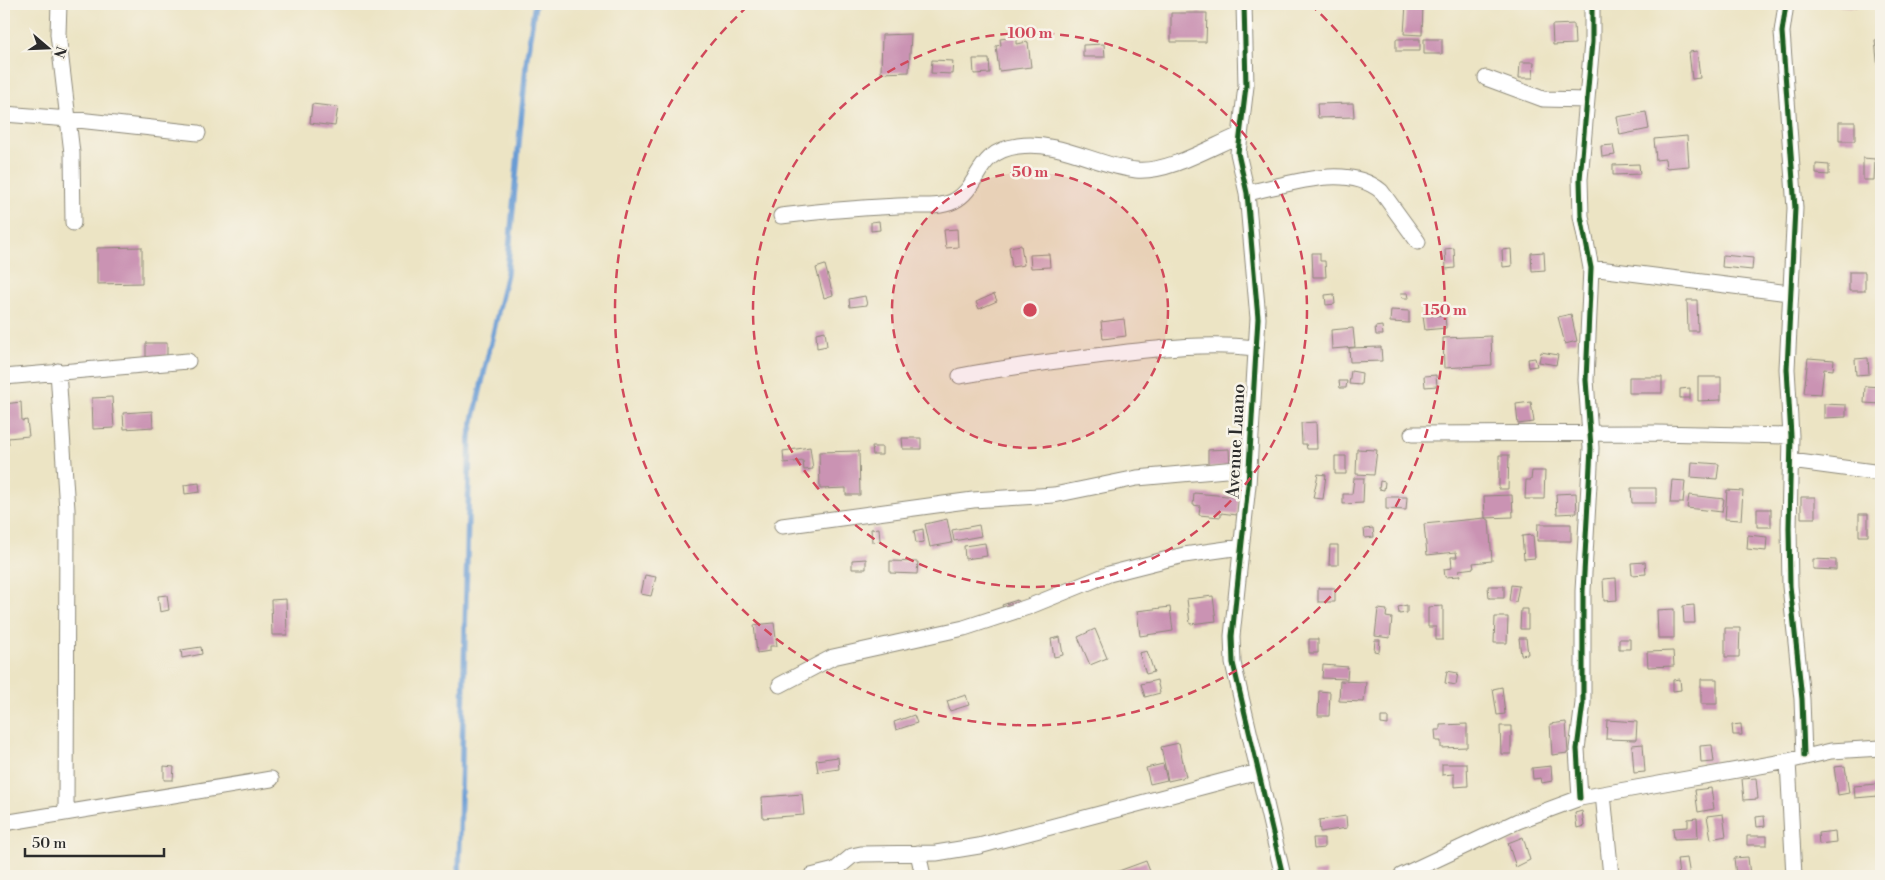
<svg xmlns="http://www.w3.org/2000/svg" width="1885" height="880" viewBox="0 0 1885 880" font-family="'Libre Bodoni',serif">
	<style>
		.lines { fill: none; stroke-linecap: round; stroke-linejoin: round }
		.stream { stroke: #699cd4; stroke-width: 5.5 }
		.building { fill: #ca93b3 }
		.street-casing { stroke: #8c8878; stroke-width: 17 }
		.street { stroke: #fff; stroke-width: 15 }
		.cycleway-casing { stroke: #f7f3e8; stroke-width: 8 }
		.cycleway { stroke: #1b5e20; stroke-width: 5 }
		.ring { fill: none; stroke: #d1495b; stroke-width: 2.5; stroke-dasharray: 9 6 }
		.labels { text-anchor: middle; dominant-baseline: central; stroke-width: 5; stroke-linejoin: round; paint-order: stroke }
		.street-label { font-size: 18px; fill: #2b2b2b; stroke: #f7f3e8 }
		.centre { fill: #d1495b; stroke: #f7f3e8; stroke-width: 2.5 }
		.ring-label { font-size: 15px; text-anchor: middle; font-weight: bold; fill: #d1495b; stroke: #f7f3e8; stroke-width: 5; stroke-linejoin: round; paint-order: stroke }
	</style>
	<rect width="100%" height="100%" fill="#f7f3e8"/>
	<filter id="ink" filterUnits="userSpaceOnUse"><feTurbulence type="fractalNoise" baseFrequency=".02" numOctaves="2"/><feDisplacementMap in="SourceGraphic" scale="10" xChannelSelector="R" yChannelSelector="G"/><feConvolveMatrix kernelMatrix="1 2 1 2 8 2 1 2 1" color-interpolation-filters="sRGB"/></filter>
	<filter id="wash" filterUnits="userSpaceOnUse"><feTurbulence type="fractalNoise" baseFrequency=".0096" numOctaves="4" result="noise"/><feDisplacementMap in="SourceGraphic" scale="20" xChannelSelector="R" yChannelSelector="G"/><feGaussianBlur stdDeviation="1.12" result="paint"/><feColorMatrix in="noise" values="0 0 0 0 0 0 0 0 0 0 0 0 0 0 0 0 0 1.4 0 .05"/><feComposite in="paint" operator="in"/></filter>
	<g filter="url(#wash)">
		<rect width="100%" height="100%" fill="#ece4c4"/>
		<g class="lines">
			<!-- stream -->
			<path class="stream" d="M459 876 470 434 507 273 527 56 535 4"/>
		</g>
		<g id="blocks">
			<!-- building -->
			<path class="building" d="M1406 4H1423L1422 35 1404 34Z
				M1840 4H1857V7L1840 6Z
				M1171 13H1207L1206 42H1171Z
				M1574 24 1575 44 1553 45 1552 25Z
				M911 34 909 72 881 73 882 35Z
				M1016 37V44L1028 42 1031 67 999 71 996 46 1001 45 1000 39Z
				M1396 39H1420V51H1396Z
				M1424 39H1442V54H1424Z
				M1881 39V79L1879 80 1875 40Z
				M1104 44 1105 57H1083V45Z
				M1697 51 1700 78 1692 79 1689 52Z
				M973 59H989L990 73 974 74Z
				M932 60 953 61 952 74 931 73Z
				M1520 62H1534L1533 78H1519Z
				M1353 103 1354 117 1318 118 1317 104Z
				M312 104 338 107 335 126 310 123Z
				M1646 112 1649 129 1620 135 1617 117Z
				M1839 122H1855V141H1839Z
				M1687 136 1689 166 1666 168 1665 159 1656 160 1654 139Z
				M1613 145 1615 155 1602 157 1601 146Z
				M1863 158 1875 159 1874 180H1863Z
				M1639 164 1640 174 1613 175V165Z
				M1816 164 1829 165V175L1816 174Z
				M879 221 880 230 871 231V222Z
				M957 229 958 247 946 248 944 230Z
				M1021 245 1024 265 1012 267 1009 247Z
				M142 247V283L97 284V248Z
				M1454 248 1455 268 1446 269 1445 249Z
				M1511 249 1512 266 1503 267 1502 250Z
				M1544 252 1545 270 1532 271 1531 253Z
				M1312 253H1320V261H1325L1326 277H1313Z
				M1049 254 1050 267 1031 268 1030 255Z
				M1723 255 1753 258 1752 270 1722 267Z
				M825 265 833 295 824 298 816 268Z
				M1849 272H1865V291H1849Z
				M1401 293H1408L1409 298H1402Z
				M994 294 997 301 979 309 976 302Z
				M1334 294 1335 304 1326 305 1325 295Z
				M865 296 867 305 850 307 849 299Z
				M1687 300H1697L1698 331H1688Z
				M1391 310 1409 311V323L1390 322Z
				M1571 314 1577 341 1565 344 1558 317Z
				M1445 315 1446 328 1425 330 1423 316Z
				M1124 319 1126 336 1103 339 1101 322Z
				M1382 326 1383 335H1376L1375 327Z
				M1353 328 1355 347 1332 349 1331 330Z
				M825 331 827 346 817 348 816 333Z
				M1491 336 1492 365 1444 368 1443 338Z
				M146 343H167V356L146 357Z
				M1381 347 1382 361 1350 362 1349 348Z
				M1541 352 1558 355 1556 365 1539 362Z
				M1535 358 1537 366 1529 367 1528 359Z
				M1808 358 1834 360 1833 370 1824 369 1821 394 1804 393Z
				M1868 358 1869 374 1856 375 1855 359Z
				M1351 371 1362 373 1361 385 1349 384Z
				M1436 375 1437 386 1425 387 1424 376Z
				M1629 377H1662V393H1629Z
				M1698 377H1721V400L1698 401Z
				M1339 381H1347L1346 388H1340Z
				M1865 386 1881 387V404L1864 403Z
				M1690 388V398H1680V389Z
				M112 397 114 428 93 429 92 398Z
				M21 402 22 421 27 420 29 436 8 438 9 444 4 445V404Z
				M1531 402 1534 422 1518 424 1516 404Z
				M1824 404 1846 405V417L1824 418Z
				M152 411 153 427 124 429 123 413Z
				M1316 422 1317 449H1307L1306 444H1302L1301 423Z
				M902 438H921V449H903Z
				M810 447 813 469 804 470 803 461 784 463 783 451Z
				M872 447H882V455H873Z
				M1229 449 1230 466 1208 467V450Z
				M1357 449 1377 450 1374 475 1356 474Z
				M859 451 860 495H846V488L820 489 819 452Z
				M1499 455H1509L1508 489H1499Z
				M1335 456H1346V474H1335Z
				M1692 462 1719 464 1717 479 1691 477Z
				M1532 471H1545L1544 499H1525L1526 480H1531Z
				M1318 474 1326 475 1323 499 1313 498Z
				M1354 478H1364L1363 503 1343 504V494H1352Z
				M1672 480 1685 481 1683 503H1670Z
				M1380 481 1385 482 1384 490 1379 489Z
				M199 483 200 492 185 494 184 485Z
				M1631 488H1656V503H1632Z
				M1727 490 1743 491 1741 520 1725 519Z
				M1194 493 1239 497 1237 515 1221 513V517L1199 515 1200 506 1193 505Z
				M1576 493 1577 513 1557 514 1556 494Z
				M1512 495 1513 517 1485 518 1484 496Z
				M1689 495 1724 499 1722 512 1687 508Z
				M1386 497H1407L1406 510 1386 509Z
				M1801 497H1815V518H1801Z
				M1757 509H1771V527H1757Z
				M1859 514H1868V536H1859Z
				M1485 518 1489 520 1492 561 1473 563 1474 568 1459 570 1460 576 1445 577 1444 569 1452 568 1451 557H1457L1456 552 1427 555 1424 524Z
				M947 519 952 543 930 547 925 524Z
				M1538 524H1571V541H1537Z
				M979 525 981 536 954 541 952 530Z
				M879 528 880 541 872 542 871 529Z
				M1373 528 1374 537 1365 538 1364 529Z
				M923 529 924 542 916 543 914 531Z
				M1533 535 1535 558 1524 559 1522 536Z
				M1748 535 1767 537 1766 551 1747 549Z
				M985 543 987 556 965 559 964 546Z
				M1330 545H1338V565H1329Z
				M866 559V569H852V560Z
				M1813 559 1836 560V570L1813 569Z
				M890 561 918 562 917 574 890 573Z
				M1645 562 1646 574 1632 575 1631 563Z
				M645 575 656 577 651 596 641 594Z
				M1616 578 1617 600 1604 601 1603 579Z
				M1511 585 1519 586 1516 602 1509 601Z
				M1488 586H1504V598H1489Z
				M1318 588H1335V602H1318Z
				M167 595 169 610 160 612 158 596Z
				M1213 596 1216 621 1190 624 1187 599Z
				M286 599 287 635H272L271 600Z
				M1017 600 1019 609 1005 614 1002 605Z
				M1407 605V613L1399 614 1398 607Z
				M1694 605 1695 623H1684L1683 606Z
				M1443 606V640H1436V627H1428V607Z
				M1170 607 1173 631 1140 636 1137 611Z
				M1378 609 1387 610 1386 617 1392 618 1390 638 1375 636Z
				M1521 609H1528V629H1520Z
				M1674 609V638H1658L1657 610Z
				M1495 617H1508L1507 643H1494Z
				M774 623 777 646H770V651L757 653 754 625Z
				M1725 628H1740L1739 657H1725Z
				M1095 629 1107 658 1090 665 1078 637Z
				M1060 637 1063 655 1054 657 1051 639Z
				M1519 638H1526L1528 654 1521 655Z
				M1309 639H1318V653H1309Z
				M1619 639H1630V649H1619Z
				M1375 640H1380L1379 652 1374 651Z
				M201 647 202 654 182 658 181 650Z
				M1147 651 1154 672 1146 674 1139 653Z
				M1673 651 1674 666 1648 667 1647 652Z
				M1323 665 1348 667 1347 679 1322 678Z
				M1447 671 1458 673 1456 685 1445 683Z
				M1680 679 1681 690 1673 691V680Z
				M1701 679H1717V704H1701Z
				M1157 680 1160 693 1145 697 1141 684Z
				M1340 681 1366 682 1364 702 1339 701Z
				M1502 687 1505 714 1497 715 1493 689Z
				M1319 691 1330 692 1329 716H1318Z
				M966 695 969 705 950 711 947 701Z
				M914 715 917 723 896 730 894 722Z
				M1381 717H1388V725L1381 724Z
				M1607 720 1637 722 1636 740 1606 739Z
				M1566 722 1568 753 1552 755 1550 724Z
				M1467 724V747L1441 748V741H1436L1435 730H1440V725Z
				M1741 724 1742 735H1733L1732 725Z
				M1500 726H1511V754H1501Z
				M1179 743 1186 777 1168 781 1161 747Z
				M1643 744 1645 772 1634 773 1632 745Z
				M1712 745 1714 762 1701 763 1700 746Z
				M838 757 839 769 818 772 816 760Z
				M1163 764 1167 780 1150 784 1146 768Z
				M1442 764H1467L1468 786 1454 787V774L1442 775Z
				M164 766 174 767 173 780H164Z
				M1551 766 1552 781 1542 783 1541 778 1533 779 1532 768Z
				M1845 766 1849 793 1838 795 1834 767Z
				M1756 778 1758 799 1744 800 1742 779Z
				M1877 784 1878 796 1855 798 1854 786Z
				M1711 788 1714 809 1698 812 1695 790Z
				M802 794 804 815 763 818 762 797Z
				M1582 811 1584 826 1577 828 1575 813Z
				M1723 814 1726 836 1711 839 1707 816Z
				M1346 816 1347 828 1320 832 1319 820Z
				M1764 816 1765 826 1757 827 1756 817Z
				M1697 818 1698 838 1674 839 1673 828 1688 827V819Z
				M1835 831 1836 842 1819 844 1818 833Z
				M1747 836H1767V845H1747Z
				M1523 837 1530 860 1516 867 1508 843Z
				M1313 838H1324V848L1314 849Z
				M1748 857 1750 876H1736L1734 858Z
				M1687 858 1690 876H1679L1677 859Z
				M1146 861 1151 874 1144 876H1118L1116 872Z
				M1326 871 1327 876H1314V873Z"/>
		</g>
	</g>
	<g filter="url(#ink)">
		<use href="#blocks" fill-opacity="0" stroke="#8c8878" stroke-width="1"/>
		<g class="lines">
			<defs>
				<path id="street" d="M59 4 58 34 72 153 73 223
					M1244 4 1246 86 1238 153 1247 193 1258 318 1248 485 1232 636 1233 663 1283 876
					M1786 4 1782 32 1795 208 1787 369 1791 436 1789 528 1790 586 1802 699 1804 756
					M1486 78 1543 99 1587 100
					M4 114 69 119 198 133
					M1247 193C1287 185 1346 162 1381 191L1418 242
					M781 216C820 211 858 208 898 206 916 205 937 209 954 201 981 187 974 152 1018 146 1059 140 1097 166 1136 170 1168 173 1211 147 1240 135
					M1591 268 1789 293
					M58 371 67 510 66 813
					M960 376C1007 367 1055 361 1104 355 1155 349 1204 342 1256 348
					M4 377 188 361
					M1412 434 1657 433 1791 436
					M1791 461 1881 473
					M782 526 973 500 1054 495 1137 478 1248 468
					M780 685 833 657 964 628 1028 607 1109 574 1184 555 1241 547
					M1788 761 1794 876
					M1603 794 1611 876
					M1580 798 1577 749 1583 703V591L1591 448 1586 380 1591 268 1581 216 1580 179 1592 42V4
					M4 823 271 779
					M918 853 923 876
					M811 876 835 870 852 856 861 854 936 853 979 846 1258 772
					M1401 876 1518 821 1580 798 1788 761 1831 751 1881 748"/>
			</defs>
			<!-- street casing -->
			<use href="#street" class="street-casing"/>
			<!-- street -->
			<use href="#street" class="street"/>
			<defs>
				<path id="cycleway" d="M1244 4 1246 86 1238 153 1247 193 1258 318 1248 485 1232 636 1233 663 1283 876
					M1786 4 1782 32 1795 208 1787 369 1791 436 1789 528 1790 586 1802 699 1804 756
					M1580 798 1577 749 1583 703V591L1591 448 1586 380 1591 268 1581 216 1580 179 1592 42V4"/>
			</defs>
			<!-- cycleway casing -->
			<use href="#cycleway" class="cycleway-casing"/>
			<!-- cycleway -->
			<use href="#cycleway" class="cycleway"/>
		</g>
	</g>
	<!-- distance rings -->
	<circle cx="1030" cy="310" r="138" fill="#d1495b" fill-opacity=".12"/>
	<g class="ring">
		<circle cx="1030" cy="310" r="138"/>
		<circle cx="1030" cy="310" r="277"/>
		<path d="M1310 4A415 415 0 1 1 750 4"/>
	</g>
	<g class="labels">
		<!-- street labels -->
		<g class="street-label">
			<text transform="translate(1236 441) rotate(-87)">Avenue Luano</text>
		</g>
	</g>
	<circle cx="1030" cy="310" r="8" class="centre"/>
	<g class="ring-label">
		<text x="1030" y="38">100 m</text>
		<text x="1030" y="177">50 m</text>
		<text x="1445" y="315">150 m</text>
	</g>
	<!-- margin -->
	<rect width="1885" height="880" fill="none" stroke="#f7f3e8" stroke-width="20"/>
	<!-- north arrow -->
	<g transform="translate(48 48) rotate(109)" stroke="#f7f3e8" stroke-width="4" paint-order="stroke">
	<path d="M0-4L9 19L0 12L-9 19Z" fill="#2b2b2b"/>
	<text y="-8" font-size="14" font-weight="bold" text-anchor="middle" fill="#2b2b2b">N</text>
	</g>
	<!-- scale -->
	<path d="M25 848v8h139v-8" fill="none" stroke="#2b2b2b" stroke-width="2.5"/>
	<text x="32" y="848" font-size="15" fill="#2b2b2b" stroke="#f7f3e8" stroke-width="4" paint-order="stroke">50 m</text>
</svg>
